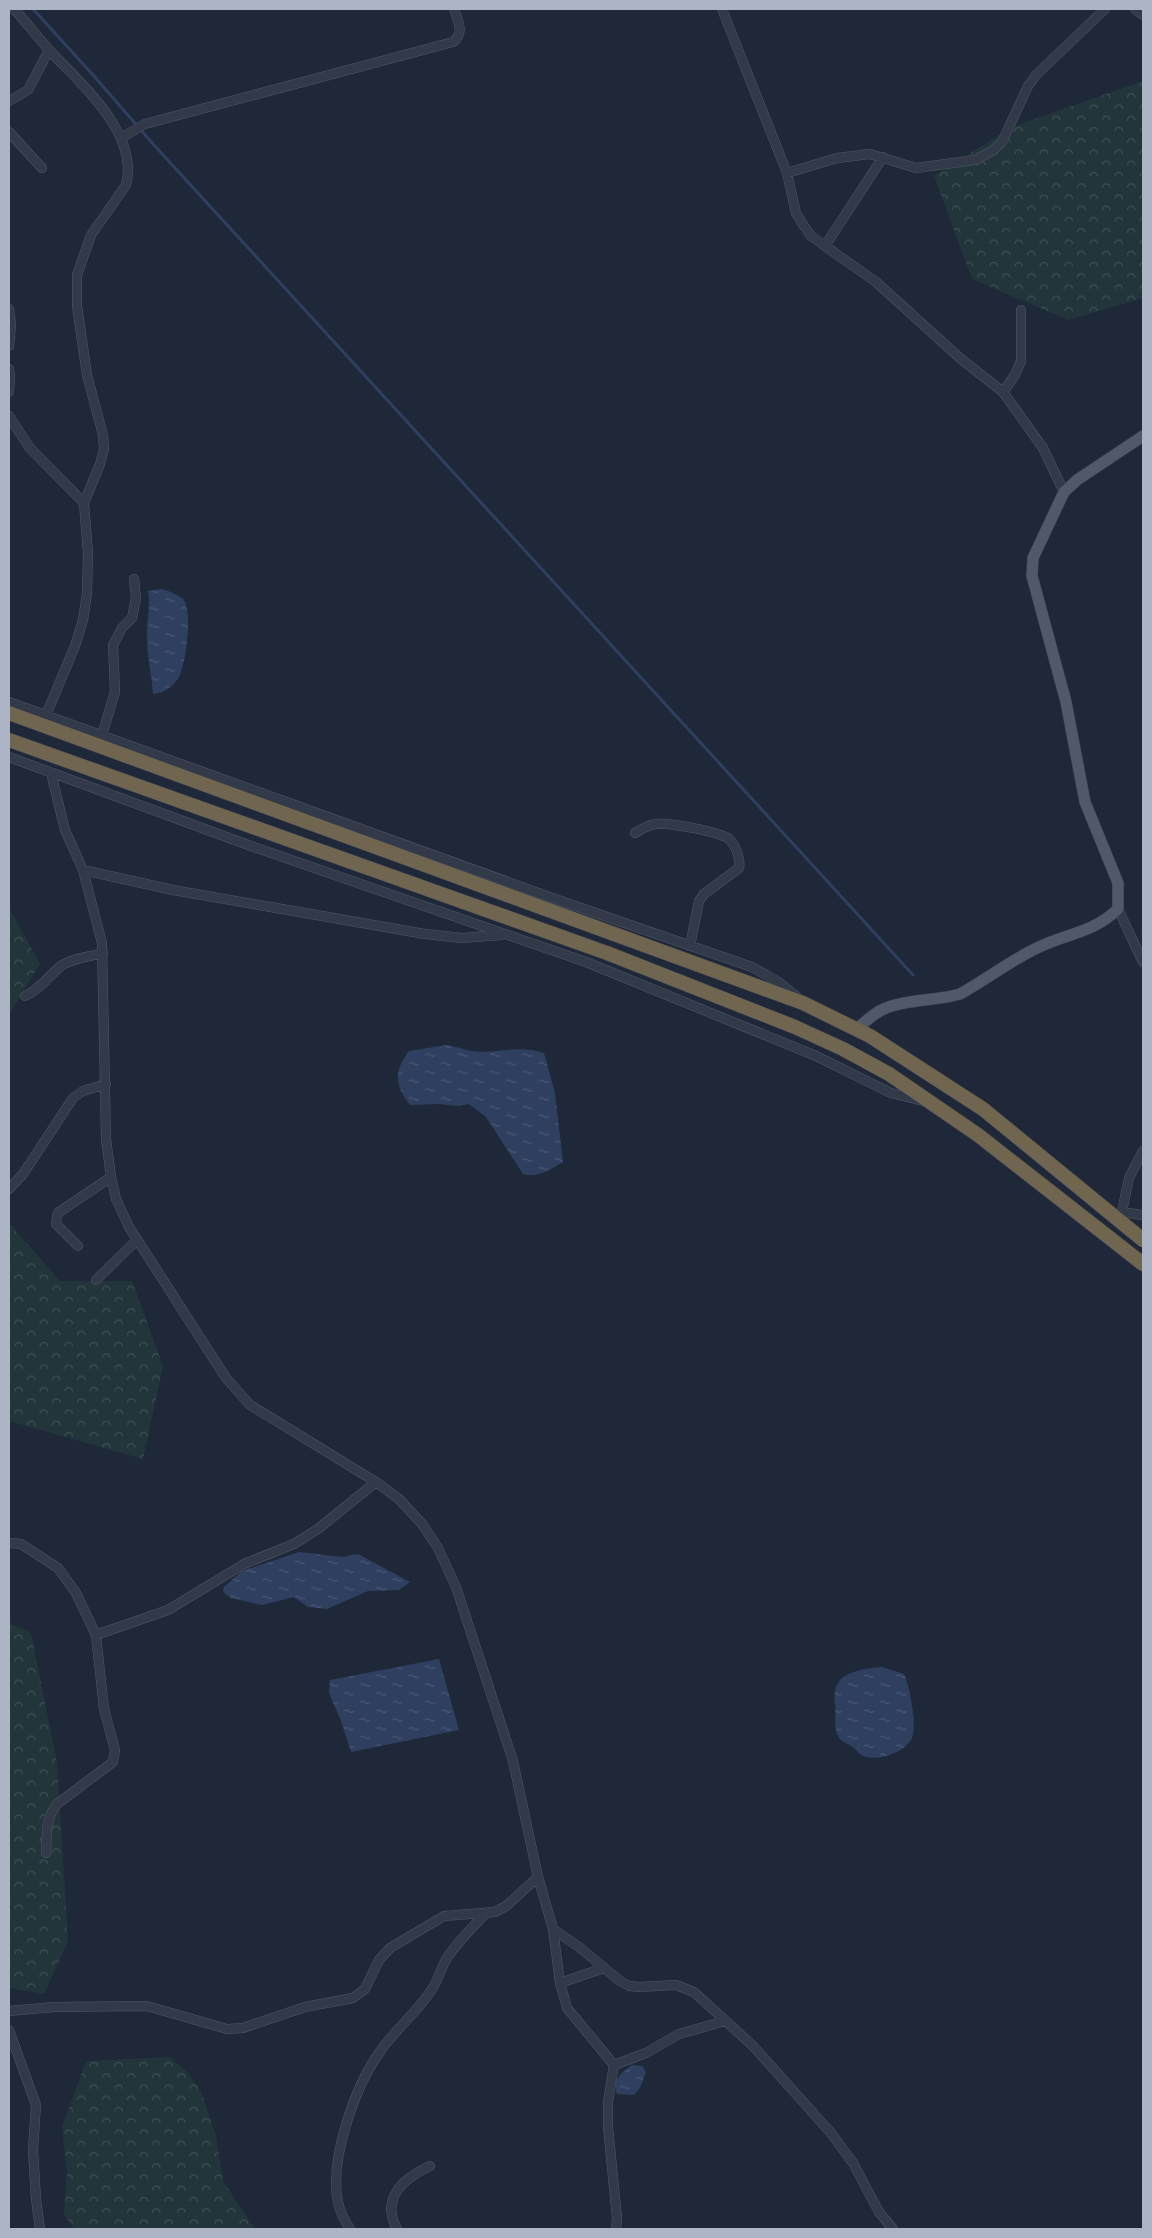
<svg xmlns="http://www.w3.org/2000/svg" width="1152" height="2238" viewBox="0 0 1152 2238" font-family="Arial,sans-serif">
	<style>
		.forest { fill: url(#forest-crowns) }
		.water { fill: url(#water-ripples) }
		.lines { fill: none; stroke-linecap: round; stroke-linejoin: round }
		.stream { stroke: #2f3f60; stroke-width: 3 }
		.minor-casing { stroke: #505767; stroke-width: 10 }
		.major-casing { stroke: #3c4353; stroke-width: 12 }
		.highway-casing { stroke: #3d4454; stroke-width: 15 }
		.minor { stroke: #323a4a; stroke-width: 9 }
		.major { stroke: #50596a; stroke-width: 11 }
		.highway { stroke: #70664f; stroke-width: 14 }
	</style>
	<defs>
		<pattern id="forest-crowns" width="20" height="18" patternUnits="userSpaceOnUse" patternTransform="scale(1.25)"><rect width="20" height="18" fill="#21353a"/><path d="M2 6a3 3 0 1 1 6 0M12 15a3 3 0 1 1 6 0" fill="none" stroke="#3f5055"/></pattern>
		<pattern id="water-ripples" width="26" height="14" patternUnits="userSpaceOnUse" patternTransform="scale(1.25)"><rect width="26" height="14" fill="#2f3f60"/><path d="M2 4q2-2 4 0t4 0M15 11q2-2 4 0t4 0" fill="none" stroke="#4a5875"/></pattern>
	</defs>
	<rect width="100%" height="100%" fill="#1f2839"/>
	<!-- forest -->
	<path class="forest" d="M1143 81V298L1068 320 972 279 934 176 1012 127Z
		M9 908 40 964 9 1015Z
		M9 1223 60 1281H132L163 1366 143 1459 9 1421Z
		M9 1623 31 1633 57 1763 68 1941 44 1994 9 1988Z
		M170 2057 187 2072 201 2091 216 2136 223 2181 255 2229H75L64 2215 67 2172 62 2127 86 2061Z"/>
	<!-- water -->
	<path class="water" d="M162 589C169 591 177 594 183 599 193 610 186 661 180 675 175 685 164 694 153 694 152 675 147 657 147 638 146 622 151 607 148 591Z
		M447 1045C458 1047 470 1052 482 1052 503 1051 523 1046 544 1053L555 1093 563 1162C551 1169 537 1179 523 1174L486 1117 469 1104 458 1106 439 1104 410 1105C394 1085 394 1071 409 1051Z
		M299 1552 342 1557 358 1554 410 1582 399 1590 368 1591 327 1609 308 1607 294 1597 262 1605 231 1598 223 1592 224 1587 242 1571Z
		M439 1659 459 1730 351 1752 341 1721 329 1693 330 1680Z
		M881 1667 904 1674C910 1686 918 1729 911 1740 902 1753 881 1760 866 1757 860 1756 856 1749 851 1746 846 1743 839 1740 837 1734 834 1725 836 1713 835 1704 830 1672 858 1670 881 1667Z
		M632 2065 642 2066 646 2072 640 2088 634 2095 617 2094C612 2079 621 2073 632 2065Z"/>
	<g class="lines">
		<!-- stream -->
		<path class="stream" d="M33 9 93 75 154 145 913 975"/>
		<defs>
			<path id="minor" d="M14 9C27 23 39 39 52 53 83 86 139 134 126 185L91 235 77 275V306L87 375 103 435 104 449 100 464 84 503 88 553 87 593 83 620 75 646 46 715
				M722 9 787 173 796 213 802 223 811 236 876 282 961 359 1003 392 1043 448 1064 492
				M1135 9 1143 15
				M9 101 28 90 49 50
				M9 132 42 168
				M121 138 145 124 453 42C465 33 458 21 454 9
				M787 173 837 158 870 154 916 168 975 160 992 151 1002 142 1028 86 1036 75 1105 9
				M825 246 883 157
				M9 309 11 325 9 346
				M9 369 10 377 9 392
				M1003 392 1015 375 1021 361V310
				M9 416 29 447 84 503
				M9 702 558 900 752 967 777 981 797 997
				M102 735 115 692 113 645 122 628 132 618 136 598 134 579
				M9 757 251 846 586 962 816 1056 891 1093 923 1101
				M51 773 65 830 83 870 102 943 106 1139 111 1177 116 1199 129 1227 226 1378 250 1405 376 1482 399 1499 422 1524 438 1548 456 1587 513 1761 538 1877 553 1929 579 1947 620 1981 629 1986 639 1987 676 1985 694 1992 753 2046 831 2133 853 2163 879 2212 893 2229
				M635 833C641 829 649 825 656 824 668 822 720 832 729 839 736 845 741 860 739 868L704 894 699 901 690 946
				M83 870 173 890 425 934 462 938 501 935
				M1118 909 1143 962
				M25 996C41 989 48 976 61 966 72 958 89 957 103 953
				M9 1189 23 1174 73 1098 83 1091 106 1084
				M1121 1212 1143 1215
				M1120 1221 1129 1178 1143 1151
				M78 1246 56 1224 57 1216 59 1212 111 1177
				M96 1280 137 1240
				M9 1543 21 1544 58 1568 76 1593 96 1635 104 1709 115 1750 113 1762 57 1804C45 1819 47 1835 46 1853
				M96 1635 168 1610 244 1564 294 1544 318 1529 376 1482
				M553 1929 560 1983 567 2008 614 2065
				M560 1983 604 1968
				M9 2011 54 2007 147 2006 227 2029 243 2028 305 2007 353 1998 365 1989 379 1960 390 1948 444 1916 495 1912 506 1906 538 1877
				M9 2030 36 2105 33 2150 36 2199 40 2229
				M350 2229C344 2220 340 2212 338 2202 329 2160 355 2087 379 2053 394 2030 418 2012 432 1989 439 1979 441 1967 447 1958 457 1942 472 1928 485 1914
				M397 2229C380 2198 404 2178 430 2166
				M616 2229 617 2218 608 2127V2102L614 2065 646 2053 679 2034 725 2021"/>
			<path id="major" d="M857 1029C866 1021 875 1012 886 1008 909 999 936 1001 960 994 987 979 1011 960 1039 947 1068 933 1093 933 1118 909V883L1085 802 1066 702 1032 576 1033 558 1064 492 1077 480 1143 436"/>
			<path id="highway" d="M9 713 803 1003 870 1036 983 1109 1143 1240
				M9 740 607 953 795 1027 843 1049 889 1074 978 1135 1143 1264"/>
		</defs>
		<!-- minor casing -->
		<use href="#minor" class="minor-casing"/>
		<!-- major casing -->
		<use href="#major" class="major-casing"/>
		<!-- highway casing -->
		<use href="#highway" class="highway-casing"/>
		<!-- minor -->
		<use href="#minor" class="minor"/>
		<!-- major -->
		<use href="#major" class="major"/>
		<!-- highway -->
		<use href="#highway" class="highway"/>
	</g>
	<!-- border -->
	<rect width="1152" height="2238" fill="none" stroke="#acb4c6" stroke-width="20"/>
</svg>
